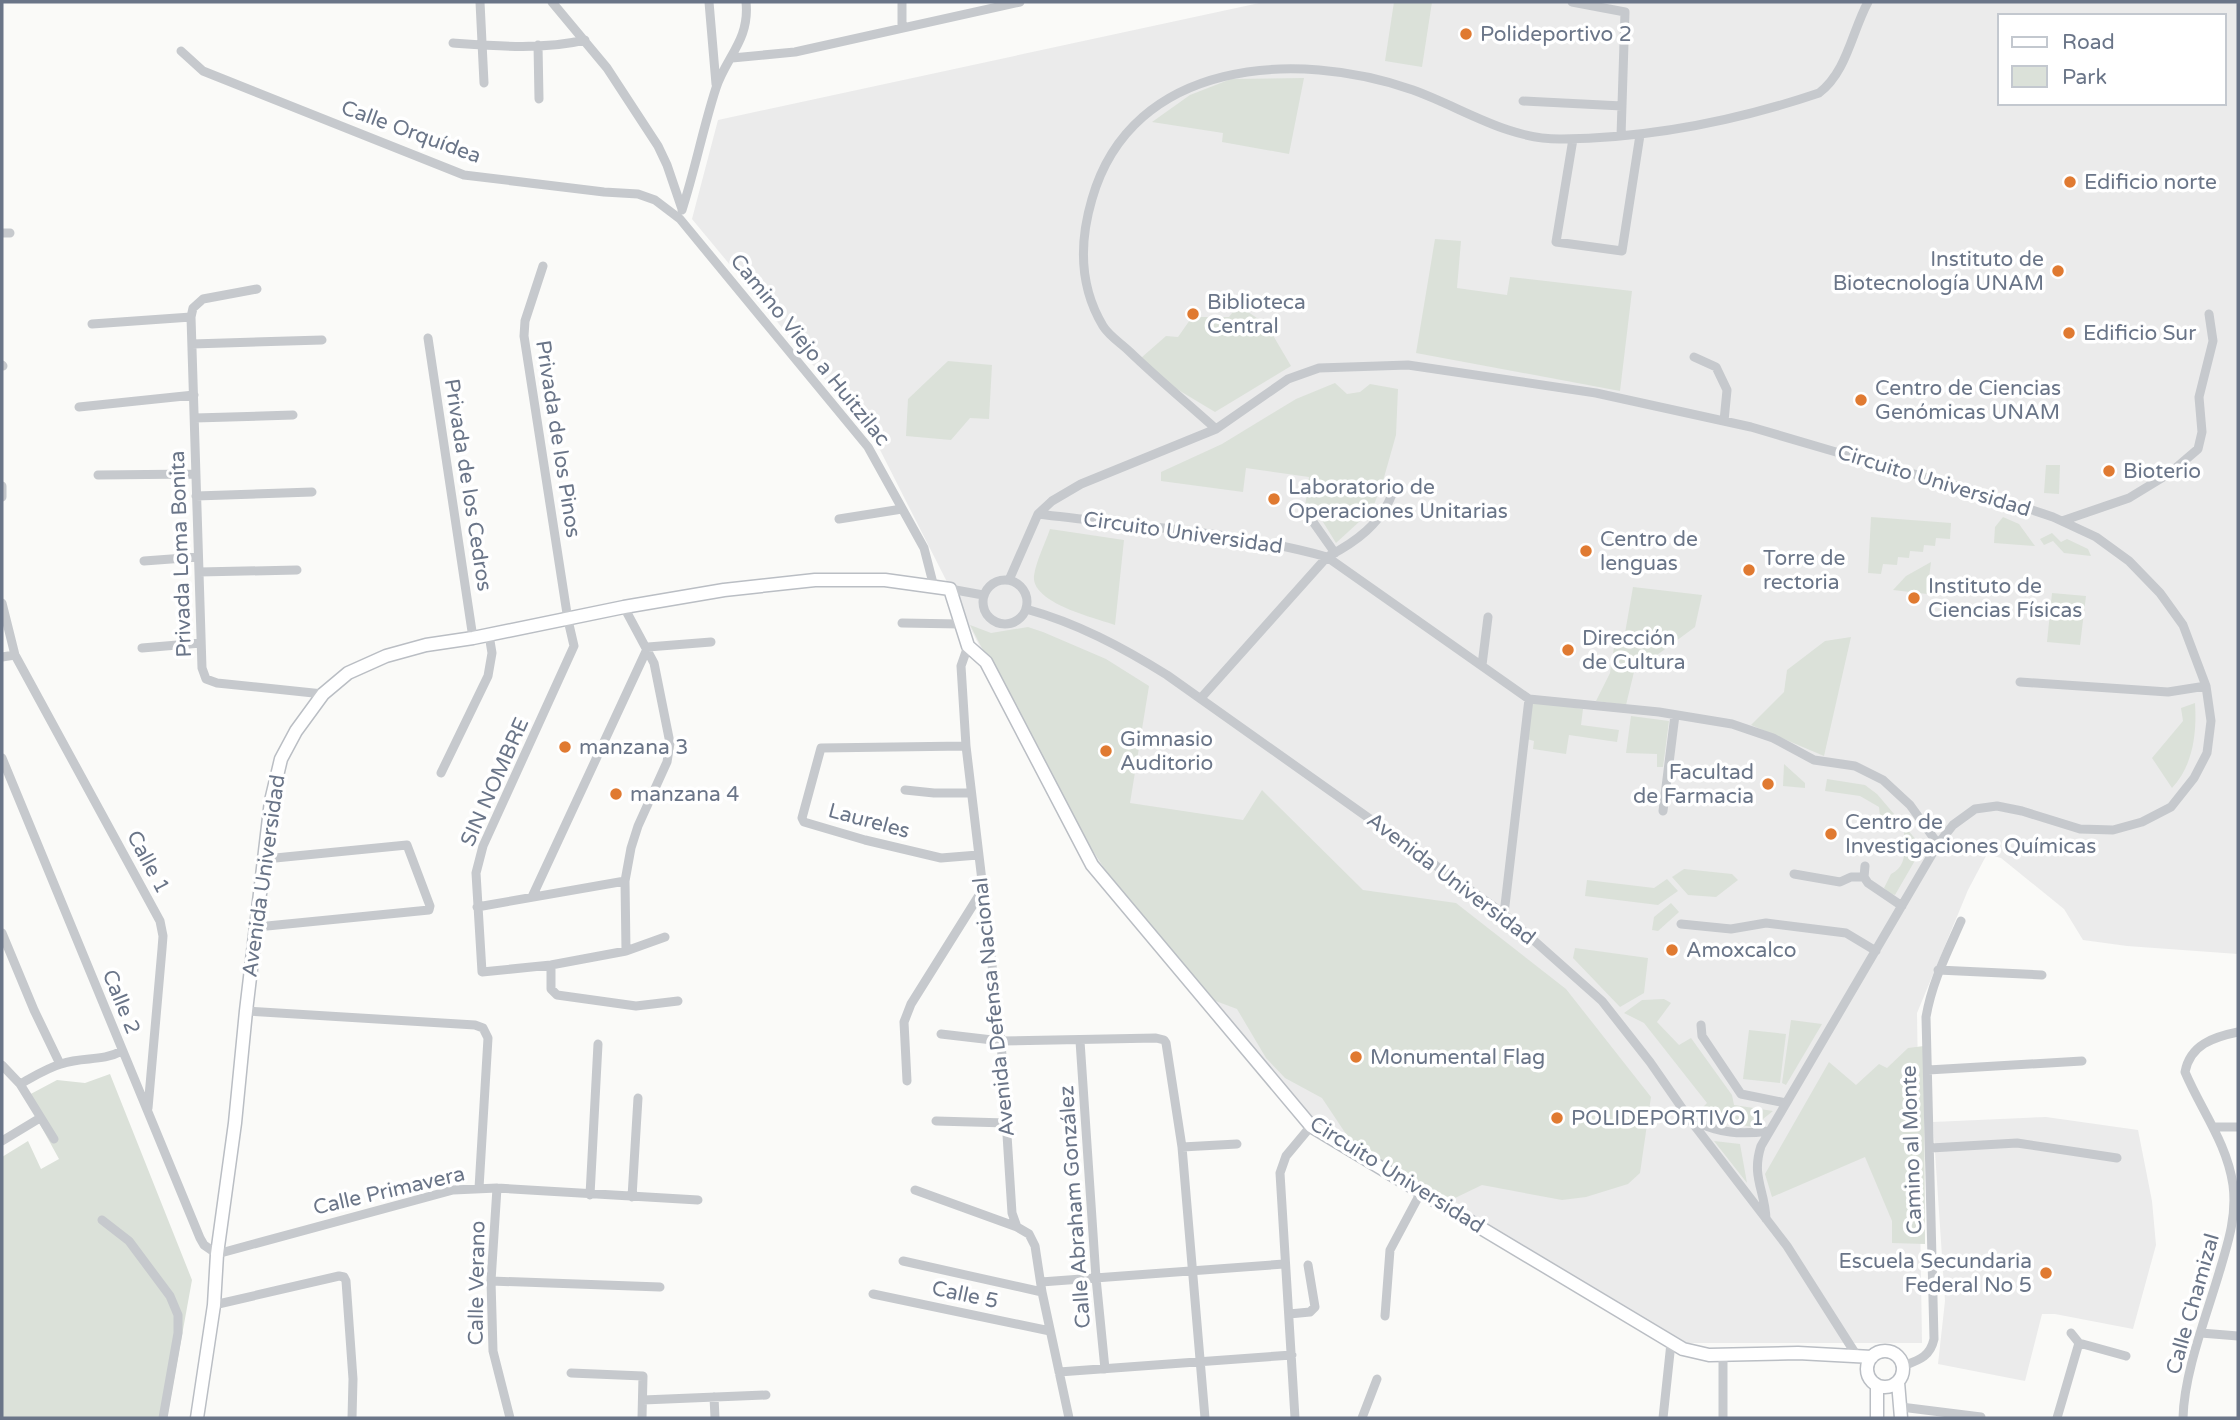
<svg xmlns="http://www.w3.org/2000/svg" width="2240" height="1420" viewBox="0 0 2240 1420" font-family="'Varela Round',sans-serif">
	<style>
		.built { fill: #ebebeb; fill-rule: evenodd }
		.green { fill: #dbe1d9 }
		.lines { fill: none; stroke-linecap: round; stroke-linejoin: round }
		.secondary-casing { stroke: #babec4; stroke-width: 15 }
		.street { stroke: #c6c9cd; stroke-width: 9 }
		.secondary { stroke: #fff; stroke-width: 12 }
		.poi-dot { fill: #e07a31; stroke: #fff; stroke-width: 2.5 }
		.labels { text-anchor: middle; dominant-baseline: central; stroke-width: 7; stroke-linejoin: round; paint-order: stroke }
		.poi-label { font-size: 21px; fill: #6a7588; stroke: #fff; text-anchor: start }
		.street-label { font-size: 21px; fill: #6a7588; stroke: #fff }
	</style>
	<rect width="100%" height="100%" fill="#fafaf8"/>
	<!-- built -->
	<path class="built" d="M1264 2H2238V954L2127 946 2083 940 2064 909 2001 858 1987 854 1968 890 1917 1013 1922 1343H1688L1679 1340 1316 1126 1100 871 979 645 875 440 692 219 718 120ZM2000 16H2224V103H2000Z
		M2046 1117 2138 1130 2152 1201 2156 1245 2133 1329 2055 1314H2042L2025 1381 1938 1364 1945 1301 1933 1122Z"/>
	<!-- green -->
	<path class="green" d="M1394 2H1432L1422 67 1385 61Z
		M1304 78 1289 154 1222 142 1223 133 1152 122 1190 95 1231 79Z
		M1435 239 1461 241 1457 288 1507 295 1510 277 1632 291 1620 391 1416 353Z
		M1238 305 1267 325 1291 366 1215 412 1170 385 1141 358 1166 336 1178 337 1192 317H1229Z
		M948 361 992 365 989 419 970 418 951 440 906 436 908 399Z
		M1335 383 1347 394 1360 392 1370 384 1398 389 1396 435 1383 481 1372 510 1336 543 1315 509 1305 507 1309 477 1246 468 1243 492 1161 481V472L1222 444 1296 399Z
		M2046 465H2060L2059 494 2044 493Z
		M1871 517 1951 523 1950 539 1936 538 1935 546 1924 545 1923 552 1910 551 1909 558 1898 557 1897 565 1883 564 1881 574 1868 573Z
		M2003 517 2019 524 2035 546 1994 543 1995 527Z
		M1050 529 1124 540 1115 625C1095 618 1031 603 1034 576 1036 561 1045 544 1050 529Z
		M2052 533 2061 542 2067 539 2088 549 2091 556 2064 553 2053 541 2044 545 2040 539Z
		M1931 562 1927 594 1893 590 1906 576Z
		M1633 587 1702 595 1695 627 1634 672 1626 705 1596 701 1610 673 1616 634 1625 633Z
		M2052 593 2086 596 2080 645 2047 642Z
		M970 625 991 633 1028 627 1043 632 1106 659 1149 686 1130 803 1243 820 1262 790 1363 890 1456 903 1566 989 1651 1097 1640 1173 1628 1184 1586 1197 1562 1200 1482 1185 1455 1198 1433 1194 1354 1146 1322 1098 1285 1078 1266 1058 1237 1009 1205 997 1106 871 1063 805Z
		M1851 637 1824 756 1751 725 1784 692 1787 670 1825 641Z
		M1532 702 1583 709 1581 725 1619 730 1617 742 1569 735 1566 754 1533 749 1534 741 1527 739Z
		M2195 703C2197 733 2193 766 2172 788L2152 758 2183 721 2181 708Z
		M1631 716 1669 721 1663 767H1657V754L1626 753Z
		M1784 764 1805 783V788L1783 786Z
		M1827 779 1865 785 1877 794 1918 842 1917 857 1895 895 1889 893 1884 888 1891 874C1909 865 1904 846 1904 829L1881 825 1879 807 1860 796 1825 791Z
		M1684 869 1732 874 1738 880 1716 897 1688 895 1672 877Z
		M1667 879 1678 891 1658 905 1585 896 1587 880 1654 888Z
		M1671 903 1679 912 1658 931 1652 930 1654 917Z
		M1575 948 1648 958 1644 993 1620 1007 1573 958Z
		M1664 999 1671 1003 1657 1022 1679 1045 1691 1038 1732 1095 1734 1105 1773 1111 1753 1127 1712 1120 1701 1109 1707 1103 1644 1023 1624 1013 1642 1000Z
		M1791 1020 1822 1024 1786 1085 1782 1083Z
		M1749 1030 1786 1034 1780 1083 1743 1079Z
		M1924 1046 1925 1244 1892 1243V1221L1865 1157 1772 1197 1765 1174 1829 1062 1856 1085 1879 1064 1887 1068 1908 1048Z
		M110 1074 192 1280 167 1418H2V1157L28 1141 41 1169 59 1159 25 1097 57 1080 85 1083Z
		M1714 1141 1740 1144 1747 1183Z"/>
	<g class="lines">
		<defs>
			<path id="secondary" d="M1867 1369a18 18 0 1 1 36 0a18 18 0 1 1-36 0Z
				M1898 1382 1901 1418
				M1877 1385V1418
				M197 1418 214 1305 217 1254 235 1123 246 1011 271 801 281 759 296 731 323 694 348 673 386 656 426 645 473 638 624 607 724 590 815 580H885L950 589 968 646 986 662 1092 865 1311 1126 1683 1349 1709 1355 1798 1353 1872 1357"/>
		</defs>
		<!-- secondary casing -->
		<use href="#secondary" class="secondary-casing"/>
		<!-- street -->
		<path class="street" d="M480 2 484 83
			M552 2 607 68 658 146 667 165 682 209
			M709 2 716 84
			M1572 2 1625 12 1621 136
			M902 27V2
			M453 43C496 46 543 50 585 40
			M538 45 539 99
			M181 51 203 71 464 175 604 192 638 194 655 200 680 219 868 447 924 548 934 587
			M732 58 795 52 1020 2
			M1523 101 1622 106
			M1573 139 1556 242 1622 251 1640 135
			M682 210C695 170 703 128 716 88 726 57 750 40 746 2
			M2 233H10
			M543 266 525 321 524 336 568 620 574 646 483 846 476 873 482 972 551 965 626 951 665 937
			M257 289 203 299 193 308 191 317 202 668 206 679 217 683 323 694
			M92 324 191 317
			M428 338 473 638
			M192 344 322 340
			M1694 357 1716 367 1727 390 1724 421
			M2 365 3 366
			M79 407 194 395
			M195 418 293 415
			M1216 429C1187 403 1158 379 1130 352 1122 344 1109 336 1103 326 1079 286 1079 243 1092 199 1132 59 1296 49 1413 90 1463 108 1508 140 1562 139 1650 138 1736 121 1819 93 1847 72 1852 31 1868 2
			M98 475 195 474
			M2 486V497
			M196 496 312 492
			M1038 514C1134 526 1233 531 1327 557L1529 699 1659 712 1732 724 1773 738 1814 760 1855 766 1883 780 1910 805 1938 844
			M839 519 902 509
			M1311 519 1335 553
			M2062 521 2129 498 2170 473 2198 449 2202 432 2199 397 2213 341 2209 314
			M144 561 198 557
			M199 572 297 570
			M983 602a22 22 0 1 1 44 0a22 22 0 1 1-44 0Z
			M1009 580 1038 514 1052 501 1081 484 1216 429 1288 379 1319 368 1408 365 1596 393 1751 427 1836 452 1985 494 2053 517 2096 537 2129 561 2160 593 2183 625 2206 686 2211 721 2207 753 2194 778 2171 807 2142 822 2113 830 2080 829 2022 811 1997 806 1975 809 1953 825 1938 844 1761 1146C1751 1177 1765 1190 1766 1219
			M950 589 983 595
			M2 603 15 655 160 921 163 936 162 949 148 1108
			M624 607 654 663 670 743 667 762 638 826 631 848 625 881 626 951
			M1026 609C1077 623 1122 647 1167 675L1504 914 1602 1001 1650 1062 1691 1121 1787 1246 1857 1356
			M902 623 960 624
			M968 646 961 666 966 746 1001 1041 1012 1213 1017 1227 1029 1234 1035 1246 1042 1292 1069 1418
			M142 648 201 643
			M2 657 15 655
			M1482 665 1488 617
			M2020 682 2168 692 2206 686
			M1201 698 1327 557C1356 542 1381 524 1393 492
			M966 746 821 748 802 818 804 822 865 840 941 858 978 855
			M2 758 200 1238 204 1245 217 1254 453 1190 497 1188 698 1200
			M441 773 488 676 492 653 489 635
			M905 790 934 793H970
			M1663 811 1675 715
			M1865 866 1864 877 1868 883 1902 906
			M1794 874 1840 882 1851 877H1864
			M532 897 648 647 711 642
			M477 907 625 881
			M1504 914 1529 699
			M1681 924 1731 929 1766 923 1846 933 1876 951
			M257 927 429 910 430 906 407 845 265 859
			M2 933 34 1010 60 1064
			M551 965V989L557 995 636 1006 678 1001
			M1938 970 2042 975
			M246 1011 475 1025 483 1028 488 1038 479 1188
			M1701 1025 1702 1036 1741 1094 1786 1103
			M941 1034 1001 1041 1156 1038 1164 1040 1166 1043 1182 1147 1205 1418
			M1080 1041 1096 1278 1105 1369
			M2 1065 20 1084 54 1139
			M1928 1070 2082 1061
			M907 1081 904 1022 911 1004 978 897
			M20 1084C33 1077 47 1068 61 1064 84 1056 101 1062 122 1051
			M936 1121 1007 1123
			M1693 1121C1721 1133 1739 1135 1769 1131
			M2213 1127H2238
			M2 1141 40 1118
			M1182 1147 1237 1144
			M1931 1148 2017 1143 2117 1158
			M497 1188 491 1281 493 1351 510 1418
			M915 1190 1017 1227
			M590 1195 598 1044
			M632 1197 638 1098
			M102 1220 129 1241 170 1296 178 1315V1333L163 1418
			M903 1261 1042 1292
			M491 1281 660 1287
			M1041 1282 1284 1264
			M873 1294 1050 1331
			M214 1305 339 1276 344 1277 346 1281 353 1379 352 1418
			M1289 1314 1310 1312 1315 1307 1308 1265
			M1385 1316 1390 1250 1421 1192
			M2071 1333 2079 1343 2126 1356
			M2201 1333 2238 1336
			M1903 1366C1919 1360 1930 1357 1934 1339L1926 1017C1932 982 1947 953 1961 921
			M1059 1372 1292 1355
			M571 1373 643 1376 642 1418
			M714 1397 715 1418
			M643 1400 766 1395
			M1901 1407 1981 1417
			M1295 1418 1280 1173 1286 1156 1311 1126
			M1362 1418 1377 1379
			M1663 1418 1671 1343
			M1723 1418V1355
			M2057 1418 2079 1343
			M2183 1418C2184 1373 2206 1317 2219 1273 2228 1243 2237 1216 2233 1185 2227 1143 2201 1110 2185 1072 2190 1045 2213 1037 2238 1032"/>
		<!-- secondary -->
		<use href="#secondary" class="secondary"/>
	</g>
	<!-- markers -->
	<g class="poi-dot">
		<circle cx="1466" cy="34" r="7"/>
		<circle cx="2070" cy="182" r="7"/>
		<circle cx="2058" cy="271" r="7"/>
		<circle cx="1193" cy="314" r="7"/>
		<circle cx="2069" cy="333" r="7"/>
		<circle cx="1861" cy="400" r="7"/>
		<circle cx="2109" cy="471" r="7"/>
		<circle cx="1274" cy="499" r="7"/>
		<circle cx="1586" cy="551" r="7"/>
		<circle cx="1749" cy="570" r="7"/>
		<circle cx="1914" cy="598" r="7"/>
		<circle cx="1568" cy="650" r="7"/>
		<circle cx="565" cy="747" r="7"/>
		<circle cx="1106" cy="751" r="7"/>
		<circle cx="1768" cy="784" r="7"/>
		<circle cx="616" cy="794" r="7"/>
		<circle cx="1831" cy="834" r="7"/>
		<circle cx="1672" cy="950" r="7"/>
		<circle cx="1356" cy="1057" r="7"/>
		<circle cx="1557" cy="1118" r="7"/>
		<circle cx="2046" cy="1273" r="7"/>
	</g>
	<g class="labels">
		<!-- poi labels -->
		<g class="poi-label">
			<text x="1480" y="34">Polideportivo 2</text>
			<text x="2084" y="182">Edificio norte</text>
			<text x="2044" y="259" text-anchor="end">Instituto de<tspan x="2044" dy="24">Biotecnología UNAM</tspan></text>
			<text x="1207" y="302">Biblioteca<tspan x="1207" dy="24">Central</tspan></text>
			<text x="2083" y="333">Edificio Sur</text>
			<text x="1875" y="388">Centro de Ciencias<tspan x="1875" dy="24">Genómicas UNAM</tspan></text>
			<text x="2123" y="471">Bioterio</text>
			<text x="1288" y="487">Laboratorio de<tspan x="1288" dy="24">Operaciones Unitarias</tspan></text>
			<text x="1600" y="539">Centro de<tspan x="1600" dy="24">lenguas</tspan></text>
			<text x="1763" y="558">Torre de<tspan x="1763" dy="24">rectoria</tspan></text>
			<text x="1928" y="586">Instituto de<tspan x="1928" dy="24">Ciencias Físicas</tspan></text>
			<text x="1582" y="638">Dirección<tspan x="1582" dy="24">de Cultura</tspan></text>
			<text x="1120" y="739">Gimnasio<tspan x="1120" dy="24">Auditorio</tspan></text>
			<text x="579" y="747">manzana 3</text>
			<text x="1754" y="772" text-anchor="end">Facultad<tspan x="1754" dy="24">de Farmacia</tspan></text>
			<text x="630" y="794">manzana 4</text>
			<text x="1845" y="822">Centro de<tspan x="1845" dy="24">Investigaciones Químicas</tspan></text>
			<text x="1686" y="950">Amoxcalco</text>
			<text x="1370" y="1057">Monumental Flag</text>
			<text x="1571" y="1118">POLIDEPORTIVO 1</text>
			<text x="2032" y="1261" text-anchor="end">Escuela Secundaria<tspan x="2032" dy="24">Federal No 5</tspan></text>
		</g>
		<!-- street labels -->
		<g class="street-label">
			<text transform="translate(411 132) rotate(20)">Calle Orquídea</text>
			<text transform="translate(810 350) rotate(51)">Camino Viejo a Huitzilac</text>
			<text transform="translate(558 439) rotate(81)">Privada de los Pinos</text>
			<text transform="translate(1934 481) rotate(17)">Circuito Universidad</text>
			<text transform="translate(468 485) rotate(81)">Privada de los Cedros</text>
			<text transform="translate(1183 533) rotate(8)">Circuito Universidad</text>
			<text transform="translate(181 554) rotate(-92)">Privada Loma Bonita</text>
			<text transform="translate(495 782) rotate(-66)">SIN NOMBRE</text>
			<text transform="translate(869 821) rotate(15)">Laureles</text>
			<text transform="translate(148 862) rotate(62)">Calle 1</text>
			<text transform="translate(264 876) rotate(-82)">Avenida Universidad</text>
			<text transform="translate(1451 879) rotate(37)">Avenida Universidad</text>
			<text transform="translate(121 1002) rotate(68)">Calle 2</text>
			<text transform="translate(994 1007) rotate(-96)">Avenida Defensa Nacional</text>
			<text transform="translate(1912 1150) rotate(-92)">Camino al Monte</text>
			<text transform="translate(1397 1175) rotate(32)">Circuito Universidad</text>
			<text transform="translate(389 1191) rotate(-13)">Calle Primavera</text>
			<text transform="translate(1075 1207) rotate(-94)">Calle Abraham González</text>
			<text transform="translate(477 1283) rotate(-89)">Calle Verano</text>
			<text transform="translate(965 1295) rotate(12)">Calle 5</text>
			<text transform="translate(2193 1304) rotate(-74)">Calle Chamizal</text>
		</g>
	</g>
	<!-- border -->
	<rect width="2240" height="1420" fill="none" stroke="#6a7588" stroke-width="7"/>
	<!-- legend -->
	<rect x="1998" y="14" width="228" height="91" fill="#ffffff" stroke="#c3c8cf" stroke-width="2"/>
	<rect x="2012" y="37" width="35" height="10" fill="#ffffff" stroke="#c3c8cf" stroke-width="2"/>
	<text x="2062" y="49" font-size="21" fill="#6a7588">Road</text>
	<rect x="2012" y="66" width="35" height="21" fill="#dbe1d9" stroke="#c3c8cf" stroke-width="2"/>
	<text x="2062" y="84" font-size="21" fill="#6a7588">Park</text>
</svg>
